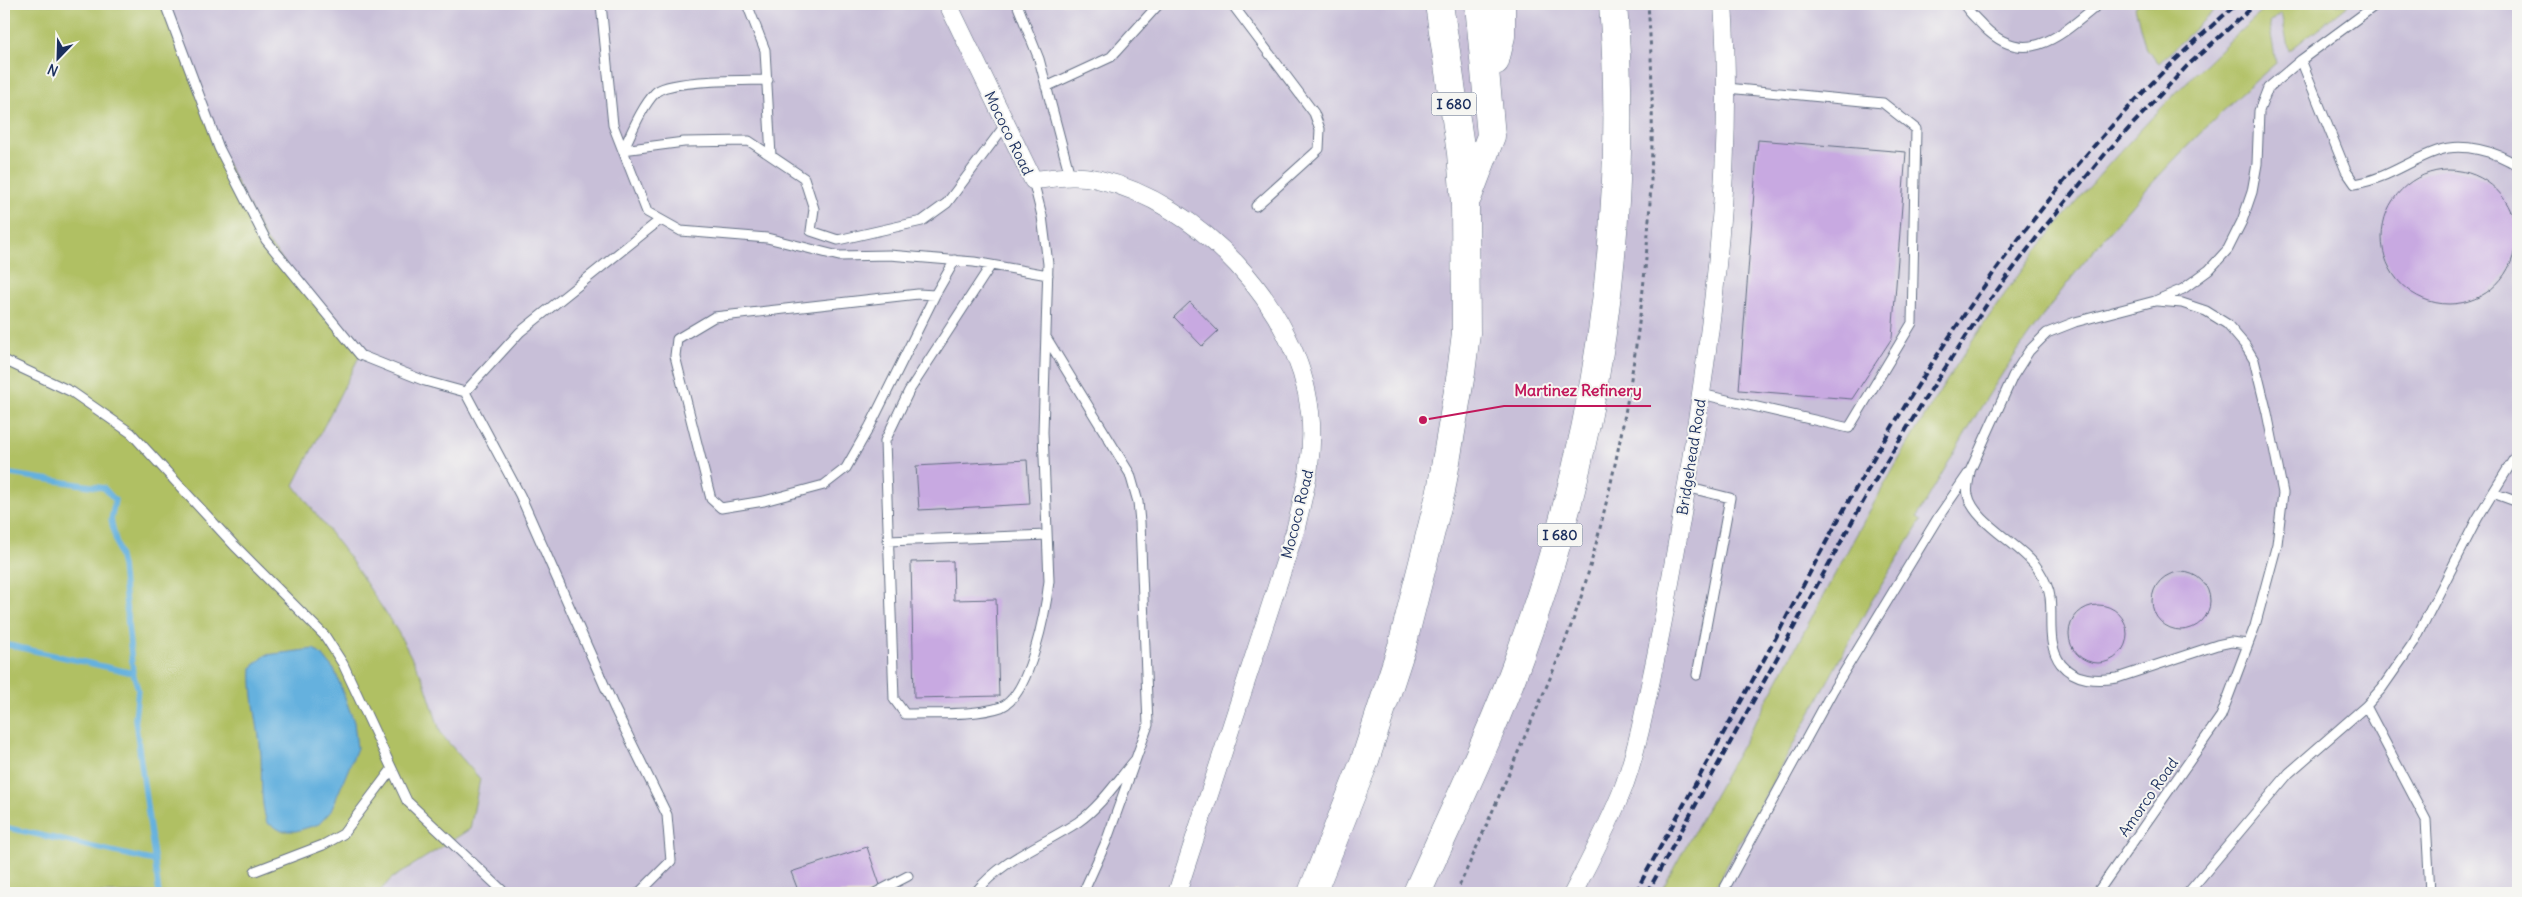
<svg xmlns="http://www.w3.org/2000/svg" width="2522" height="897" viewBox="0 0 2522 897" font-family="Delius,sans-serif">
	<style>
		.industrial { fill: #c8bfd8 }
		.green { fill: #b0c063; stroke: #667860 }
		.water { fill: #65b1de; stroke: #40709e }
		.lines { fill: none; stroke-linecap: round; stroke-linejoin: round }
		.stream { stroke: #65b1de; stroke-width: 5.5 }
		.building { fill: #c8a9e1 }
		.service-casing { stroke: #646f84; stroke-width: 11 }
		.minor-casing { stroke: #646f84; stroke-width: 19 }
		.motorway-casing { stroke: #646f84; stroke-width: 29 }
		.path { stroke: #646f84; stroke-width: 3; stroke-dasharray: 4 4; stroke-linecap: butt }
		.service { stroke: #fff; stroke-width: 9 }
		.minor { stroke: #fff; stroke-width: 18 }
		.motorway { stroke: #fff; stroke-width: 28 }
		.rail { stroke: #1b2f5e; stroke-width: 4; stroke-dasharray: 8 4; stroke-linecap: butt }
		.labels { text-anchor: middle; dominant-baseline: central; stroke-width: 4; stroke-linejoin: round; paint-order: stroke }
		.shield { fill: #f6f6f2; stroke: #5d6b8a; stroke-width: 1 }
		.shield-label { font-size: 14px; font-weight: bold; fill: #1b2f5e }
		.street-label { font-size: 15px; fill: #1b2f5e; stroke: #f6f6f2 }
		.leader { fill: none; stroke: #c2185b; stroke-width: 2 }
		.callout-dot { fill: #c2185b; stroke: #f6f6f2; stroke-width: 2 }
		.callout-label { font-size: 16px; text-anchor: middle; font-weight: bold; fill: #c2185b; stroke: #f6f6f2; stroke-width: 4; stroke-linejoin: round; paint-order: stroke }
	</style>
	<rect width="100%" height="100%" fill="#f6f6f2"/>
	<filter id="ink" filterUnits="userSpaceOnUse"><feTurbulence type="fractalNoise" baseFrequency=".02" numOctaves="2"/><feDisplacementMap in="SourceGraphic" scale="10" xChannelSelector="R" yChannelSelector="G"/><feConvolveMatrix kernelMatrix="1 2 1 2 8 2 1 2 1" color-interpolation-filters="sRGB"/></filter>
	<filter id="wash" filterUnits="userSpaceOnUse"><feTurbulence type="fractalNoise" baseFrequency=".0096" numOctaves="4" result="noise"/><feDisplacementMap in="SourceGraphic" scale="20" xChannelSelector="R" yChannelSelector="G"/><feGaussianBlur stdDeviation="1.12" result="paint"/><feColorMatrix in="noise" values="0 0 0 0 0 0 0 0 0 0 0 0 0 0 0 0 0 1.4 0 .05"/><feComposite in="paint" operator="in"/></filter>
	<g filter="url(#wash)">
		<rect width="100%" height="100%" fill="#ebe6cc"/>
		<!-- industrial -->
		<path class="industrial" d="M165 4H2518V893H220L294 485 360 355 266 240 219 148Z"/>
		<!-- green -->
		<path class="green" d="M4 4H165L219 148 266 240 360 355 294 485 349 557 398 632 424 681 441 734 480 779 470 829 391 879 378 893H4Z
			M2139 4H2221L2159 63 2146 50 2135 7Z
			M2271 4H2349L2289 51 2281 13 2269 23 2276 63C2177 149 2091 245 2017 352 1980 405 1949 462 1917 517L1921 521 1871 602 1712 893H1660C1697 825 1736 757 1774 688 1856 534 1937 378 2045 240 2110 159 2192 71 2271 4Z"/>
		<!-- water -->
		<path class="water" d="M314 649 324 657 335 671 354 722 357 748 331 811 319 824 296 831H282L267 823C260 800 262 778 261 755 259 725 250 697 252 667L266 655Z"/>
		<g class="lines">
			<!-- stream -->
			<path class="stream" d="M4 473 104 488 115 500 111 520 122 566 133 673
				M4 644 133 673 138 689 135 719 159 893
				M4 827 155 861"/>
		</g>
		<g id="blocks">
			<!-- building -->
			<path class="building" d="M1758 140 1906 152 1892 338 1852 399 1739 390Z
				M2382 237a67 67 0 1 1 134 0a67 67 0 1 1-134 0Z
				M1190 302 1218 331 1202 346 1174 317Z
				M1027 460 1030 504 919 510 916 466Z
				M953 561 954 600 996 599 999 696 914 698 911 562Z
				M2152 601a29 29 0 1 1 58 0a29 29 0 1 1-58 0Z
				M2069 634a29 29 0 1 1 58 0a29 29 0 1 1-58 0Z
				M867 847 881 888 865 893H799L791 872Z"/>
		</g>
	</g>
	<g filter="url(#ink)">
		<use href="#blocks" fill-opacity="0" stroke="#646f84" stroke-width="1"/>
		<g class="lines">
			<defs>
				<path id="service" d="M165 4 219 148 266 240 360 355 425 381 465 392 520 495 614 707 667 815 671 861 639 893
					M601 4 613 125 647 212 681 231 767 238 839 256 889 255 974 262 1048 275
					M747 4 765 50 771 156
					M1017 4 1039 59 1070 176
					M1232 4 1314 113 1320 129 1319 149 1256 206
					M1964 4C1969 13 1977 19 1984 27 2027 70 2063 33 2099 4
					M2301 60 2346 171 2355 184C2387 179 2408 161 2437 151 2462 142 2496 151 2518 166
					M1046 87 1111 57 1159 4
					M623 150 684 142 749 141 804 178 814 209 811 231 838 240 922 221 947 203 1006 124
					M623 150C632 132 641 108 655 93 668 79 746 81 768 80
					M991 265 909 391 885 441 894 699 905 714C934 713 975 716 1001 707 1030 696 1046 609 1049 581L1043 432 1048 264 1042 216 1033 180
					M935 295 870 426 846 468 824 485 764 501 721 508 711 499 675 356 677 339 714 317 918 294 935 295 955 260
					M1046 337 1130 474 1138 502 1140 522 1148 725 1106 842 1083 893
					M4 360 72 392 131 433 234 545 325 636 343 664 407 801 505 893
					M465 392 520 332 660 220
					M1701 394 1849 428 1912 323 1916 129 1883 103 1727 88
					M1970 472C1969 479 1966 488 1968 495 1974 523 2021 544 2038 569 2043 577 2049 587 2050 597 2053 619 2046 644 2061 664 2075 681 2097 681 2117 678L2217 645 2231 642 2248 644
					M1686 487 1730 498 1697 675
					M2493 493 2518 502
					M888 541 1047 535
					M2366 706 2426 820 2430 893
					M255 871 323 845 343 834 392 769
					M875 893 908 876
					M975 893C1002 859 1043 845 1078 822 1101 806 1117 781 1135 760
					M1722 893 1832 692 1939 516 1970 471 2013 376 2029 351 2047 333 2075 322 2155 301 2183 289 2209 270 2228 249 2242 221 2252 192 2257 164 2259 111 2268 88 2301 60 2377 4
					M2097 893 2221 716 2255 626 2277 544 2283 493 2267 413 2254 360 2245 345 2227 324 2206 311 2182 303 2157 301
					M2188 893 2289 773 2366 706 2382 688 2414 642 2477 519 2518 452"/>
				<path id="minor" d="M948 4 1033 180C1055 178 1075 174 1097 179 1199 202 1298 307 1310 412 1315 454 1305 490 1295 531L1177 893
					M1573 893C1591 858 1610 823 1624 786 1637 749 1645 709 1653 670 1667 605 1678 539 1689 472 1714 317 1734 161 1723 4"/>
				<path id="motorway" d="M1495 61 1501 36V4
					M1468 196 1491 136 1479 4
					M1312 893 1365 760 1402 646 1441 491 1461 373 1466 333 1465 204 1461 153 1439 4
					M1417 893C1452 814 1491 736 1520 655 1597 446 1630 226 1613 4"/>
			</defs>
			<!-- service casing -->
			<use href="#service" class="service-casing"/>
			<!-- minor casing -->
			<use href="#minor" class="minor-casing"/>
			<!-- motorway casing -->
			<use href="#motorway" class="motorway-casing"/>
			<!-- path -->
			<path class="path" d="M1456 893C1480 841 1502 789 1525 736 1543 695 1561 654 1576 612 1590 572 1600 528 1610 487 1646 328 1660 166 1648 4"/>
			<!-- service -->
			<use href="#service" class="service"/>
			<!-- minor -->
			<use href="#minor" class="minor"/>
			<!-- motorway -->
			<use href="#motorway" class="motorway"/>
			<!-- rail -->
			<path class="rail" d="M1635 893C1681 809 1728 726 1774 641 1801 590 1827 539 1856 488 1958 311 2080 137 2237 4
				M1647 893 1873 484 1923 402 1989 301 2043 229 2106 153 2187 66 2256 4"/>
		</g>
	</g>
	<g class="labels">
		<!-- shield labels -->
		<g class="shield">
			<rect x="1431.5" y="92.5" width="45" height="23" rx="4"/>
			<rect x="1537.5" y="523.5" width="45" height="23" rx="4"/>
		</g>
		<g class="shield-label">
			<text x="1454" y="104">I 680</text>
			<text x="1560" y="535">I 680</text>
		</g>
		<!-- street labels -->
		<g class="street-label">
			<text transform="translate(1009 133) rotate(64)">Mococo Road</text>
			<text transform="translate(1691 457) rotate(-81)">Bridgehead Road</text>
			<text transform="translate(1297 514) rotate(-76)">Mococo Road</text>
			<text transform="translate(2148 797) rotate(-55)">Amorco Road</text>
		</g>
	</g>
	<!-- callouts -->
	<path class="leader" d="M1423 420L1504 406H1651"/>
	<circle class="callout-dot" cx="1423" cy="420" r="5"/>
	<g class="callout-label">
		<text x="1578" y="396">Martinez Refinery</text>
	</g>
	<!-- margin -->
	<rect width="2522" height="897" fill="none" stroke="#f6f6f2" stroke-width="20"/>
	<!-- north arrow -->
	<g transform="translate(58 58) rotate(203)" stroke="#f6f6f2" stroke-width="4" paint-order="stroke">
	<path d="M0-4L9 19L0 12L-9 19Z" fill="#1b2f5e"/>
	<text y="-8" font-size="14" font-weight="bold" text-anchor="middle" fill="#1b2f5e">N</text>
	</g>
</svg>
